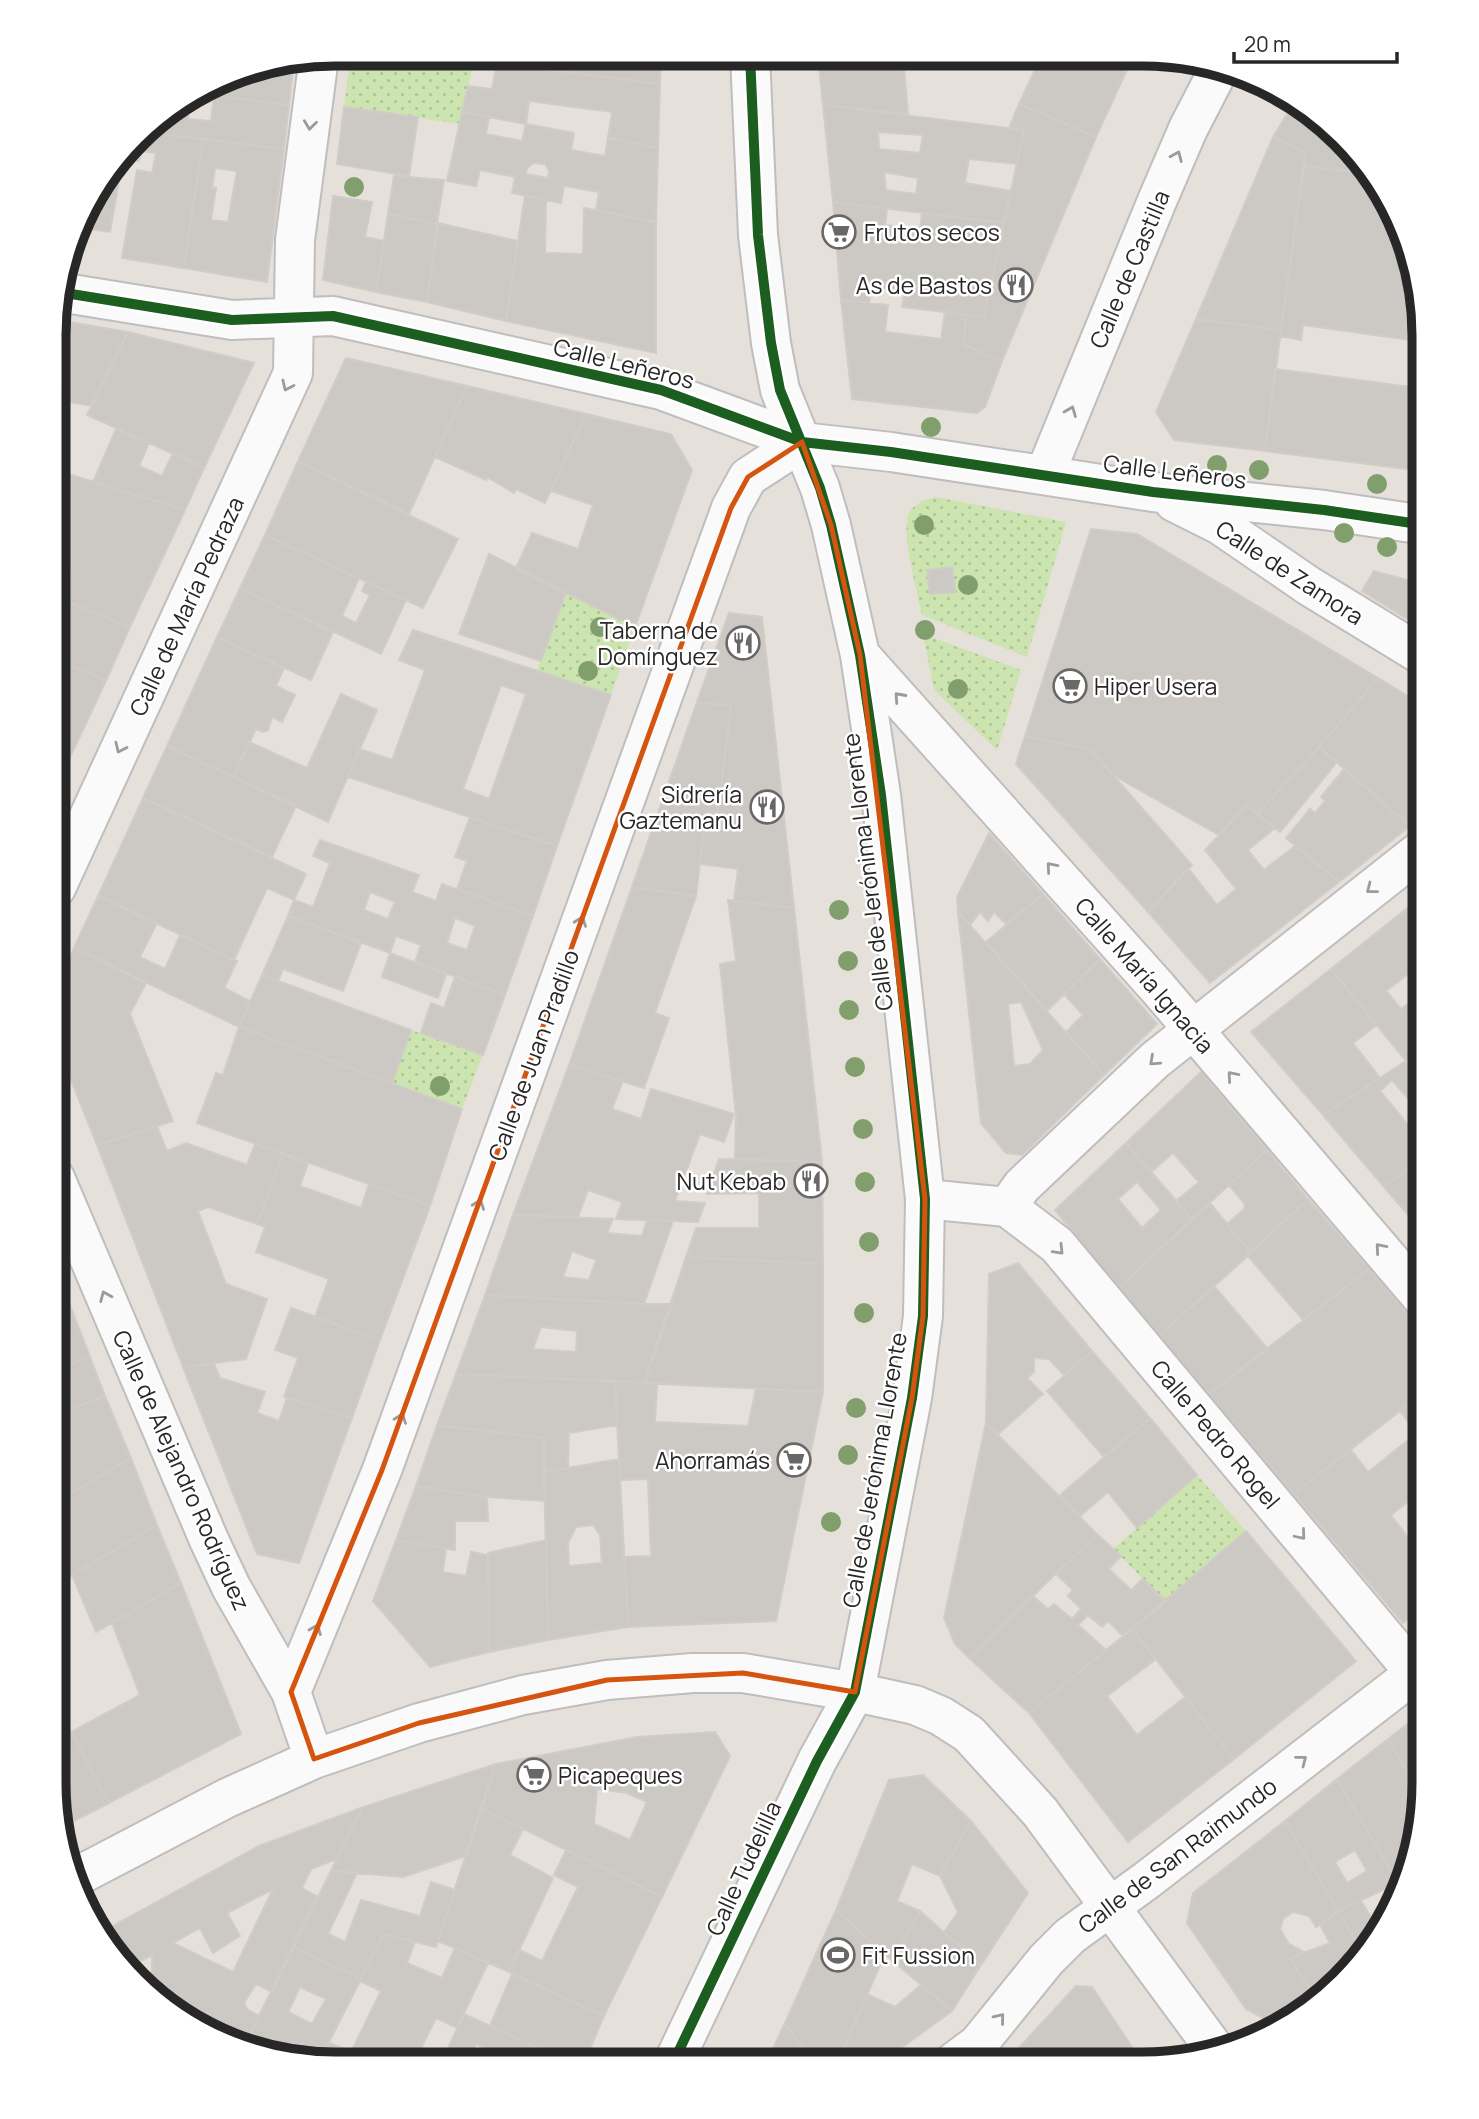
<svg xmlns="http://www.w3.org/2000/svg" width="1479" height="2119" viewBox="0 0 1479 2119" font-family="Manrope,sans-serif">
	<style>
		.grass { fill: url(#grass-dots) }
		.building { fill: #ccc9c5; stroke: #d1ccc7; stroke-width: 2; fill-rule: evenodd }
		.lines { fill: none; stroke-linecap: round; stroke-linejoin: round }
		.street-casing { stroke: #bfbdbe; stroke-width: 42 }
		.street { stroke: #fbfafa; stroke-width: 38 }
		.cycleway-casing { stroke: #fff; stroke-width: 15 }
		.cycleway { stroke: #1b5e20; stroke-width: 10 }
		.tree { fill: #819e6d }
		.oneway { stroke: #9c9b9b }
		.marked { fill: none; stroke: #d5540f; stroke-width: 5; stroke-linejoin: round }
		.labels { text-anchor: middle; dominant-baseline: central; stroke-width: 5; stroke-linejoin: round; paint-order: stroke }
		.poi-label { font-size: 23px; fill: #272727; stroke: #fff; text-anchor: end }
		.street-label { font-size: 23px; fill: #272727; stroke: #fff }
		.rim { fill: none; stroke: #272727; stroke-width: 9 }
	</style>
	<defs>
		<pattern id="grass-dots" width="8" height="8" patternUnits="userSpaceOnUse" patternTransform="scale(1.75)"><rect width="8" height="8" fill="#cce4b0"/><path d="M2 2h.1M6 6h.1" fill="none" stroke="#afc497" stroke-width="1.8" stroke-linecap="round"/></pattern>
	</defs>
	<rect width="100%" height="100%" fill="#e6e0db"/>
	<!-- grass -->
	<path class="grass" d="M351 54 428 55 474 60 460 124 344 107Z
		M936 497 1066 522 1027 657 922 615C918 595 900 529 909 513 915 503 925 499 936 497Z
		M566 592 635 627 611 695 537 670Z
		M923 634 1021 670 997 750 934 690Z
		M411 1030 483 1055 462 1109 392 1083Z
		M1197 1475 1246 1531 1166 1602 1113 1549Z"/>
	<!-- building -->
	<path class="building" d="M498 55H538L537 68 497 63Z
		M558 55 605 58V55H661L660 84 557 71Z
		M818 56H903L908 114 823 105Z
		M1041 57H1133L1096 137 1019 104Z
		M294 61 289 105 201 94 245 69Z
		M497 63 660 84 658 148 608 138 612 112 529 101 526 124 462 112 468 86 492 89Z
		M214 96 289 105 284 149 145 132 150 124 190 101 188 119 211 121Z
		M1295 101 1314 112 1354 161 1348 171 1304 166 1305 153 1273 137Z
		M1019 104 1096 137 1002 361 964 345 966 315 984 317 1024 130 1009 128Z
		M823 105 1024 130 1017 164 969 159 965 183 1011 191 1004 223 833 202ZM878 132 923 135 920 153 879 149ZM884 172 918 178 916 194 886 190Z
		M344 107 418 117 409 176 337 164Z
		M462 112 489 117 486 134 522 141 526 124 574 133 571 150 605 156 608 138 658 148 656 222 596 210 599 192 564 186 561 203 512 193 515 177 480 170 476 186 447 181ZM534 163 545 164 549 171 548 178 526 174 527 168Z
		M145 131 139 161 123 158 110 232 81 228 92 195Z
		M145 132 203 139 184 268 122 258 137 170 152 173 156 153 141 151Z
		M1273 137 1305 153 1281 330 1196 319Z
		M203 139 284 149 267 282 184 268ZM215 168 237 171 228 222 211 220 216 188H212Z
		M1304 166 1365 174 1396 212 1425 342 1303 325 1301 340 1280 336Z
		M394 176 444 180 437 224 388 214Z
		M525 195 546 200 545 253 583 254 584 208 656 222V353L506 321Z
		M333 196 372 202 365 237 384 241 376 292 323 280Z
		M833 202 887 209 885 225 920 230 922 213 1004 223 984 317 902 307 905 291 871 287 869 303 841 300Z
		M388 214 437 224 427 302 376 292Z
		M438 223 518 241 506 321 427 302Z
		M841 300 888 305 885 332 941 339 945 312 966 315 964 345 1002 361 985 407 977 413 852 399Z
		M1196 319 1281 330 1265 451 1174 440 1156 412Z
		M57 320 128 332 92 406 57 400Z
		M128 332 254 363 204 468 87 415Z
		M346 358 467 386 409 514 298 461Z
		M1275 369 1425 389V449L1422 471 1265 451Z
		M467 386 586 414 545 503 516 489 514 493 487 477 486 480 435 457Z
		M586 414 671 434 692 470 635 627 516 568 532 533 578 549 593 505 551 491Z
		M116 429 149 443 139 466 162 476 173 453 204 468 185 510 93 482Z
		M298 461 458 539 423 608 265 535Z
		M56 470 185 510 130 627 56 597Z
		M1091 529 1137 534 1378 678 1319 747 1257 814 1247 805 1219 835 1113 775 1090 749 1025 736Z
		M265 535 359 578 342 616 356 623 370 595 362 591 366 582 406 600 381 654 240 588Z
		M489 554 566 592 541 661 459 634Z
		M952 567 955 592 930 594 927 570Z
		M1374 571 1425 585V630L1362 591Z
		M240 588 333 632 311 680 217 637Z
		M56 597 130 627 106 681 56 658Z
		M729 613 762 617 794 908 734 901 738 869 700 864 706 812 718 813 731 706 697 702Z
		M413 630 611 695 557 846 348 777 360 749 392 760 425 670 399 660ZM501 685 526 694 489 799 463 789Z
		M217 637 284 668 276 686 295 695 282 722 272 717 268 730 263 732 256 729 233 777 167 746Z
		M56 658 106 681 57 785 56 784Z
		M1378 678 1425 706V814L1410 826 1319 747Z
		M341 694 377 710 328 822 233 777 249 742 307 768Z
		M697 702 731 706 718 813 706 812 696 896 632 887Z
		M1025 736 1090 749 1192 865 1148 912 1016 764Z
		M167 746 296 806 272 857 143 798Z
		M1319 747 1337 762 1280 832 1257 814Z
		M1344 769 1410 826 1339 882 1286 838 1310 809 1315 813 1325 801 1321 797Z
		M143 798 306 874 294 900 267 888 234 960 98 896Z
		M1247 805 1275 828 1248 850 1264 870 1295 846 1339 882 1210 983 1148 912 1188 868 1217 905 1236 889 1205 850Z
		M470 817 557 846 533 916 457 889 467 861 455 857Z
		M989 833 1043 894 1006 924 994 912 988 921 980 912 970 925 958 912 957 897Z
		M320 840 419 875 412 892 436 901 442 884 533 916 505 995 415 962 421 945 396 936 390 953 288 916 294 900 313 907 330 863 313 856ZM370 892 395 902 388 919 364 910ZM455 918 475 926 467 950 447 943Z
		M632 887 696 896 655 1013 669 1018 644 1088 569 1065Z
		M1043 894 1100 959 1047 1011 986 942Z
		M1425 894 1424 967 1421 964 1386 991 1401 1009 1424 991V1046L1406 1061 1331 969Z
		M98 896 157 923 140 957 165 969 180 935 237 961 224 988 250 1001 239 1027 74 948Z
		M728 900 794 908 822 1162 735 1159 736 1115 720 964 736 961Z
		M958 912 1104 1075 1022 1155 1006 1153 981 1123ZM1021 1002 1043 1050 1030 1064 1014 1066 1008 1004Z
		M288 916 361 943 343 991 283 969 278 981 262 975Z
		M74 948 146 983 130 1014 173 1121 97 1145 55 1040 56 987Z
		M390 953 446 974 438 998 382 977Z
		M1100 959 1157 1024 1104 1075 1066 1032 1083 1015 1064 994Z
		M1331 969 1377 1025 1353 1043 1380 1078 1323 1115 1251 1032Z
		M262 975 411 1030 392 1083 239 1027Z
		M455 977 505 995 483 1055 421 1033 431 1003 444 1008Z
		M239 1027 462 1109 430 1206 197 1123 216 1073 223 1075Z
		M1406 1061 1419 1076 1424 1071V1103L1416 1108 1392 1080 1380 1091 1424 1144V1160L1383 1186 1323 1115Z
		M569 1065 623 1081 612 1109 641 1119 651 1089 734 1114 724 1142 700 1134 675 1201 705 1203 698 1222 616 1219 622 1202 588 1190 578 1217 513 1215Z
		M1201 1072 1267 1150 1192 1219 1176 1201 1199 1182 1173 1153 1151 1172 1126 1143Z
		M157 1126 167 1151 186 1143 247 1165 255 1144 283 1154 257 1224 208 1207 198 1211 226 1284 267 1299 246 1359 183 1367 97 1145Z
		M1126 1143 1192 1219 1119 1288 1055 1210ZM1137 1182 1161 1210 1142 1228 1118 1199Z
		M1267 1150 1308 1199 1251 1253 1227 1224 1244 1209 1245 1204 1229 1185Z
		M283 1154 308 1163 300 1186 361 1208 369 1184 430 1206 380 1340 315 1317 329 1279 256 1252 265 1227 257 1224Z
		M719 1159 822 1162 823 1264 686 1257 696 1228H759V1193L707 1194Z
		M1424 1160V1233L1383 1186Z
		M1308 1199 1369 1269 1303 1320 1247 1255Z
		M1210 1203 1251 1253 1159 1336 1119 1288Z
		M513 1215 613 1219 607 1233 642 1236 647 1220 673 1221 644 1304 485 1295ZM572 1251 596 1260 589 1280 563 1277Z
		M686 1257 823 1264V1392L644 1383Z
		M1018 1263 1092 1351 1064 1375 1049 1359 1034 1358V1372L1027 1378 1043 1394 997 1435 986 1423 989 1274Z
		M56 1269 90 1357 55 1371V1269Z
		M1369 1269 1424 1334V1392L1294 1494 1209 1394Z
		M1214 1286 1268 1349 1209 1394 1159 1336Z
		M485 1295 644 1304H672L644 1383 456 1374ZM541 1327 577 1331 576 1352 533 1349Z
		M291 1308 380 1340 352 1418 284 1397 298 1358 275 1350Z
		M1092 1351 1150 1418 1104 1457 1047 1391Z
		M90 1357 105 1396 55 1415V1371Z
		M214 1364 220 1378 265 1392 257 1413 279 1421 287 1398 352 1418 299 1563 257 1554 183 1367Z
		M456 1374 615 1381 617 1425 569 1433 568 1468 544 1472V1438L437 1425Z
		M615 1381 657 1384 655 1422 748 1426 756 1389 823 1392 776 1621 628 1627 625 1557 651 1556 648 1479 620 1480Z
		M1424 1392V1495L1422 1491 1391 1515 1413 1544 1424 1534V1607L1403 1623 1294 1494 1351 1450 1368 1472 1417 1433 1400 1411Z
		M105 1396 131 1458 62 1498 55 1487V1415Z
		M1150 1418 1197 1475 1137 1528 1108 1492 1080 1516 1059 1496Z
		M986 1423 1097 1534 969 1658 955 1644 944 1618Z
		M437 1425 544 1438 545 1501 487 1497 416 1486Z
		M131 1458 157 1525 55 1585V1503Z
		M619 1459 628 1627 548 1640 544 1472ZM593 1525 600 1535 602 1563 569 1566 568 1543 576 1527Z
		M416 1486 487 1497 488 1521H455V1550L396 1540Z
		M157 1525 181 1583 96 1632 72 1575Z
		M1246 1531 1356 1661 1234 1759 1132 1629Z
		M1097 1534 1121 1556 1109 1569 1131 1590 1143 1579 1166 1602 1123 1636 1108 1621 1102 1627 1088 1615 1078 1625 1106 1650 1029 1713 969 1658 1033 1596 1048 1609 1054 1604 1072 1619 1081 1609 1068 1596 1073 1590 1056 1574Z
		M396 1540 446 1548 443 1572 466 1576 471 1552 488 1555 489 1652 430 1667 373 1601Z
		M546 1540 548 1640 489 1652 488 1553Z
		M181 1583 241 1734 109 1803 71 1732 140 1695 112 1623Z
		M1132 1629 1156 1659 1107 1696 1137 1735 1185 1697 1234 1759 1128 1842 1029 1713Z
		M1424 1711V1803L1388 1739Z
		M71 1732 109 1803 64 1826 54 1784V1740Z
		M715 1732 730 1756 662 1897 481 1808 496 1764 637 1737ZM597 1789 627 1793 647 1802 630 1840 594 1824Z
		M1388 1739 1424 1803 1410 1874 1398 1883 1337 1779Z
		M496 1764 466 1856 403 1877 331 1871 363 1807Z
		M923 1775 971 1821 940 1876 912 1864 897 1901 920 1911 893 1961 836 1910 889 1780Z
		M1337 1779 1398 1883 1338 1911 1285 1821ZM1355 1850 1367 1871 1347 1883 1335 1862Z
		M363 1807 337 1859 311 1869 302 1888 318 1897 272 1992 256 1984 244 2003 248 2010 259 2016 246 2042 179 2017 124 1969 100 1933 259 1846ZM273 1889 233 1972 173 1943 200 1928 213 1953 240 1936 227 1913ZM152 1955V1974L133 1965Z
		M481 1808 523 1829 510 1855 553 1878 509 1972 438 1941Z
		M971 1821 1028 1893 981 1965 944 1932 958 1912 940 1876Z
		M1285 1821 1338 1911 1316 1927 1309 1916 1293 1912 1283 1919 1280 1929 1289 1944 1304 1952 1290 1958 1314 1996 1316 2004 1288 2022 1274 2024 1246 2009 1187 1923 1193 1893Z
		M566 1850 662 1897 604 2016 509 1972 520 1950 542 1961 578 1887 554 1875Z
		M331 1871 357 1873 328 1934 345 1942 361 1900 420 1916 431 1882 455 1890 436 1947 384 1934 361 1979 293 1947Z
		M1361 1901 1381 1933 1364 1955 1338 1911Z
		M836 1910 885 1954 837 2064H814L785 2023Z
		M920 1911 981 1965 952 2011 893 1961Z
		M1338 1911 1364 1955 1329 1995 1316 2004 1314 1996 1290 1958 1330 1943 1320 1925Z
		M384 1934 415 1942 407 1963 442 1978 455 1948 488 1963 457 2028 436 2018 414 2063 319 2062 330 2043 351 2052 381 1991 360 1981Z
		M293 1947 361 1979 319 2062H299L246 2042ZM300 1987 326 1999 312 2024 288 2012Z
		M512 1974 604 2016 584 2063H571L490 2026Z
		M921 1985 952 2011 879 2064H837L867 1994 895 2007Z
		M1076 1986 1092 1987 1136 2053 1120 2065 1004 2064Z
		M464 2014 490 2026 571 2063H519L476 2044 469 2063H441Z
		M785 2023 814 2064H766Z
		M1136 2053 1144 2065H1120Z"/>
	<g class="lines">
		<defs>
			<path id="street" d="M59 292 232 320 333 316 661 390 802 442 891 452 1153 492 1324 510 1425 525
				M1045 474 1157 201 1188 129 1220 67
				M1174 502 1220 525 1309 586 1425 657
				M860 655 1157 987 1424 1300
				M56 888 293 373 295 240 319 57
				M55 1178 209 1540 231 1587 291 1692 314 1759
				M925 1199 1007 1207
				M1007 1207 1057 1245 1415 1673
				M1007 1207 1022 1186 1155 1060 1425 847
				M291 1692 382 1470 731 508 748 477 802 442
				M76 1877 227 1798 314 1759 419 1723 523 1695 607 1680 693 1673H743L855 1692 915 1705 941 1716 969 1734 1040 1812 1214 2048
				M673 2063 817 1761 855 1692 912 1398 923 1316 925 1199 881 795 860 655 831 525 820 488 780 390 771 343 758 235 750 55
				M951 2064 978 2044 1046 1960 1070 1936 1147 1880 1424 1666"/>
		</defs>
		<!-- street casing -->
		<use href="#street" class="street-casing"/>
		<!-- street -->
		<use href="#street" class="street"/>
		<defs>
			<path id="cycleway" d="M59 292 232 320 333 316 661 390 802 442 891 452 1153 492 1324 510 1425 525
				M673 2063 817 1761 855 1692 912 1398 923 1316 925 1199 881 795 860 655 831 525 820 488 780 390 771 343 758 235 750 55"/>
		</defs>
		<!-- cycleway casing -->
		<use href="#cycleway" class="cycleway-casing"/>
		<!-- cycleway -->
		<use href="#cycleway" class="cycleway"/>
	</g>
	<!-- trees -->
	<g class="tree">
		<circle cx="354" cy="187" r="10"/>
		<circle cx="931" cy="427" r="10"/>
		<circle cx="1217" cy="465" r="10"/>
		<circle cx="1259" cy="470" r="10"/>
		<circle cx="1377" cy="484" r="10"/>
		<circle cx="924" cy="525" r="10"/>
		<circle cx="1344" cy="533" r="10"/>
		<circle cx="1387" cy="547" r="10"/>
		<circle cx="968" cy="585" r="10"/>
		<circle cx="600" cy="627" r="10"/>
		<circle cx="925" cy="630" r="10"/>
		<circle cx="588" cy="671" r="10"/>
		<circle cx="958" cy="689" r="10"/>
		<circle cx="839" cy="910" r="10"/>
		<circle cx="848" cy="961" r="10"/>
		<circle cx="849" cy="1010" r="10"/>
		<circle cx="855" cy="1067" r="10"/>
		<circle cx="440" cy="1086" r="10"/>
		<circle cx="863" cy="1129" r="10"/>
		<circle cx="865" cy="1182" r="10"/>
		<circle cx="869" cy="1242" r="10"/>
		<circle cx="864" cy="1313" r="10"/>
		<circle cx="856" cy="1408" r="10"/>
		<circle cx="848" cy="1455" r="10"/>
		<circle cx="831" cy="1522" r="10"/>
	</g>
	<!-- one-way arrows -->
	<defs><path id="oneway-chevron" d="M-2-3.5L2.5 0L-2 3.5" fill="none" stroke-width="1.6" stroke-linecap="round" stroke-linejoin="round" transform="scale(1.75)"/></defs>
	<g class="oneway">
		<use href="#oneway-chevron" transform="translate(310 125) rotate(97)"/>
		<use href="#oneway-chevron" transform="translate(1177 156) rotate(-67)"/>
		<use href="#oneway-chevron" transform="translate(287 386) rotate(115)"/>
		<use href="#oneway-chevron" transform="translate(1071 411) rotate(-68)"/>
		<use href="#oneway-chevron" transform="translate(899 697) rotate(-132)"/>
		<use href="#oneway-chevron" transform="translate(120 748) rotate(115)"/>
		<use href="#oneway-chevron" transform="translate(1051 867) rotate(-131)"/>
		<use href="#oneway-chevron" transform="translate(1371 889) rotate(142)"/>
		<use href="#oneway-chevron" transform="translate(581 921) rotate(-70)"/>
		<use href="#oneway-chevron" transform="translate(1154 1061) rotate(138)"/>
		<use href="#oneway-chevron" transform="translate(1232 1076) rotate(-131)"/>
		<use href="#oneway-chevron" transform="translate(479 1204) rotate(-70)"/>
		<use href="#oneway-chevron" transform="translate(1380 1248) rotate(-131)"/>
		<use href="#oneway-chevron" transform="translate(1059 1250) rotate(46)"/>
		<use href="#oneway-chevron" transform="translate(105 1296) rotate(-113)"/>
		<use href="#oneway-chevron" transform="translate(401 1418) rotate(-70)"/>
		<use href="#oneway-chevron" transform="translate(1301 1535) rotate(50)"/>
		<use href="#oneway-chevron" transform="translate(316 1629) rotate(-68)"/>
		<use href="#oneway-chevron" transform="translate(1302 1760) rotate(-38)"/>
		<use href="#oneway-chevron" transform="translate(1000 2018) rotate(-51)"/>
	</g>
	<!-- marked area -->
	<path class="marked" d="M802 442 831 525 860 655 925 1199 923 1316 912 1398 855 1692 743 1673 607 1680 419 1723 314 1759 291 1692 382 1470 731 508 748 477Z"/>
	<!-- icons -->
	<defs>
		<symbol id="supermarket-ring" viewBox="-11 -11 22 22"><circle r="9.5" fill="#fff" stroke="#6a6866" stroke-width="1.5"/><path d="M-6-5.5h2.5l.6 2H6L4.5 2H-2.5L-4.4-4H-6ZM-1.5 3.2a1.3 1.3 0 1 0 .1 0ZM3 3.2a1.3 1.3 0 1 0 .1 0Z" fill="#6a6866"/></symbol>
		<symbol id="restaurant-ring" viewBox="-11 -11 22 22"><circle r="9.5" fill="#fff" stroke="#6a6866" stroke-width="1.5"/><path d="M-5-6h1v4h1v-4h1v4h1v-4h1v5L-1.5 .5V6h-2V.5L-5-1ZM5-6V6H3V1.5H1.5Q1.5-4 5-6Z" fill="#6a6866"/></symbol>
		<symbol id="stadium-ring" viewBox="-11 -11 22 22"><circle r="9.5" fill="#fff" stroke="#6a6866" stroke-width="1.5"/><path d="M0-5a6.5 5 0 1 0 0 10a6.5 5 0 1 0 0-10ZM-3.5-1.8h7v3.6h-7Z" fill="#6a6866"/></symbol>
	</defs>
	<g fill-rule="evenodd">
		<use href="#supermarket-ring" x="820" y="213" width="38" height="38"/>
		<use href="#restaurant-ring" x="997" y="266" width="38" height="38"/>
		<use href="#restaurant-ring" x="724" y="624" width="38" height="38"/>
		<use href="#supermarket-ring" x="1051" y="667" width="38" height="38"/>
		<use href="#restaurant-ring" x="748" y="788" width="38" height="38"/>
		<use href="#restaurant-ring" x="792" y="1162" width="38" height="38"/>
		<use href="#supermarket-ring" x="775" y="1441" width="38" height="38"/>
		<use href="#supermarket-ring" x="515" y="1756" width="38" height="38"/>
		<use href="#stadium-ring" x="819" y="1936" width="38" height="38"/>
	</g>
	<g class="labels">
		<!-- poi labels -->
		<g class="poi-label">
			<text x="864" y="232" text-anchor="start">Frutos secos</text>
			<text x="992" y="285">As de Bastos</text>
			<text x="718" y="630">Taberna de<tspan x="718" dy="26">Domínguez</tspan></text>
			<text x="1094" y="686" text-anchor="start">Hiper Usera</text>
			<text x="742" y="794">Sidrería<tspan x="742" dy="26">Gaztemanu</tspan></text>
			<text x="786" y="1181">Nut Kebab</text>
			<text x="770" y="1460">Ahorramás</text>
			<text x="558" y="1775" text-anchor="start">Picapeques</text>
			<text x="862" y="1955" text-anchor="start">Fit Fussion</text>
		</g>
		<!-- street labels -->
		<g class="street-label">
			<text transform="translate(1129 269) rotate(-67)">Calle de Castilla</text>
			<text transform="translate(624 363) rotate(14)">Calle Leñeros</text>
			<text transform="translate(1175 471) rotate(7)">Calle Leñeros</text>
			<text transform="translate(1290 572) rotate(33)">Calle de Zamora</text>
			<text transform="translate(186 606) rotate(-65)">Calle de María Pedraza</text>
			<text transform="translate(867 872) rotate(-97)">Calle de Jerónima Llorente</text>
			<text transform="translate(1145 975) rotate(49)">Calle María Ignacia</text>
			<text transform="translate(533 1055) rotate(-70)">Calle de Juan Pradillo</text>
			<text transform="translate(1216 1434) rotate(50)">Calle Pedro Rogel</text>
			<text transform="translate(182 1470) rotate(66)">Calle de Alejandro Rodríguez</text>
			<text transform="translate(874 1470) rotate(-80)">Calle de Jerónima Llorente</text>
			<text transform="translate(1177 1855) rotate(-37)">Calle de San Raimundo</text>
			<text transform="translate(743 1868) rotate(-65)">Calle Tudelilla</text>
		</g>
	</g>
	<!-- crop -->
	<path d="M0 0H1479V2119H0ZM335 66H1143A269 269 0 0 1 1412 335V1783A269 269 0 0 1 1143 2052H335A269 269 0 0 1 66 1783V335A269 269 0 0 1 335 66Z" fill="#fff" fill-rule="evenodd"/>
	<path class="rim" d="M335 66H1143A269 269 0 0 1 1412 335V1783A269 269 0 0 1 1143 2052H335A269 269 0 0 1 66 1783V335A269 269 0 0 1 335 66Z"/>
	<!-- scale -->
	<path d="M1234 52v10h163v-10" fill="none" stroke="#272727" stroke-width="3.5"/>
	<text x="1244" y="52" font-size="21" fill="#272727" stroke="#ffffff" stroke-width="5" paint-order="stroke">20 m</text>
</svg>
